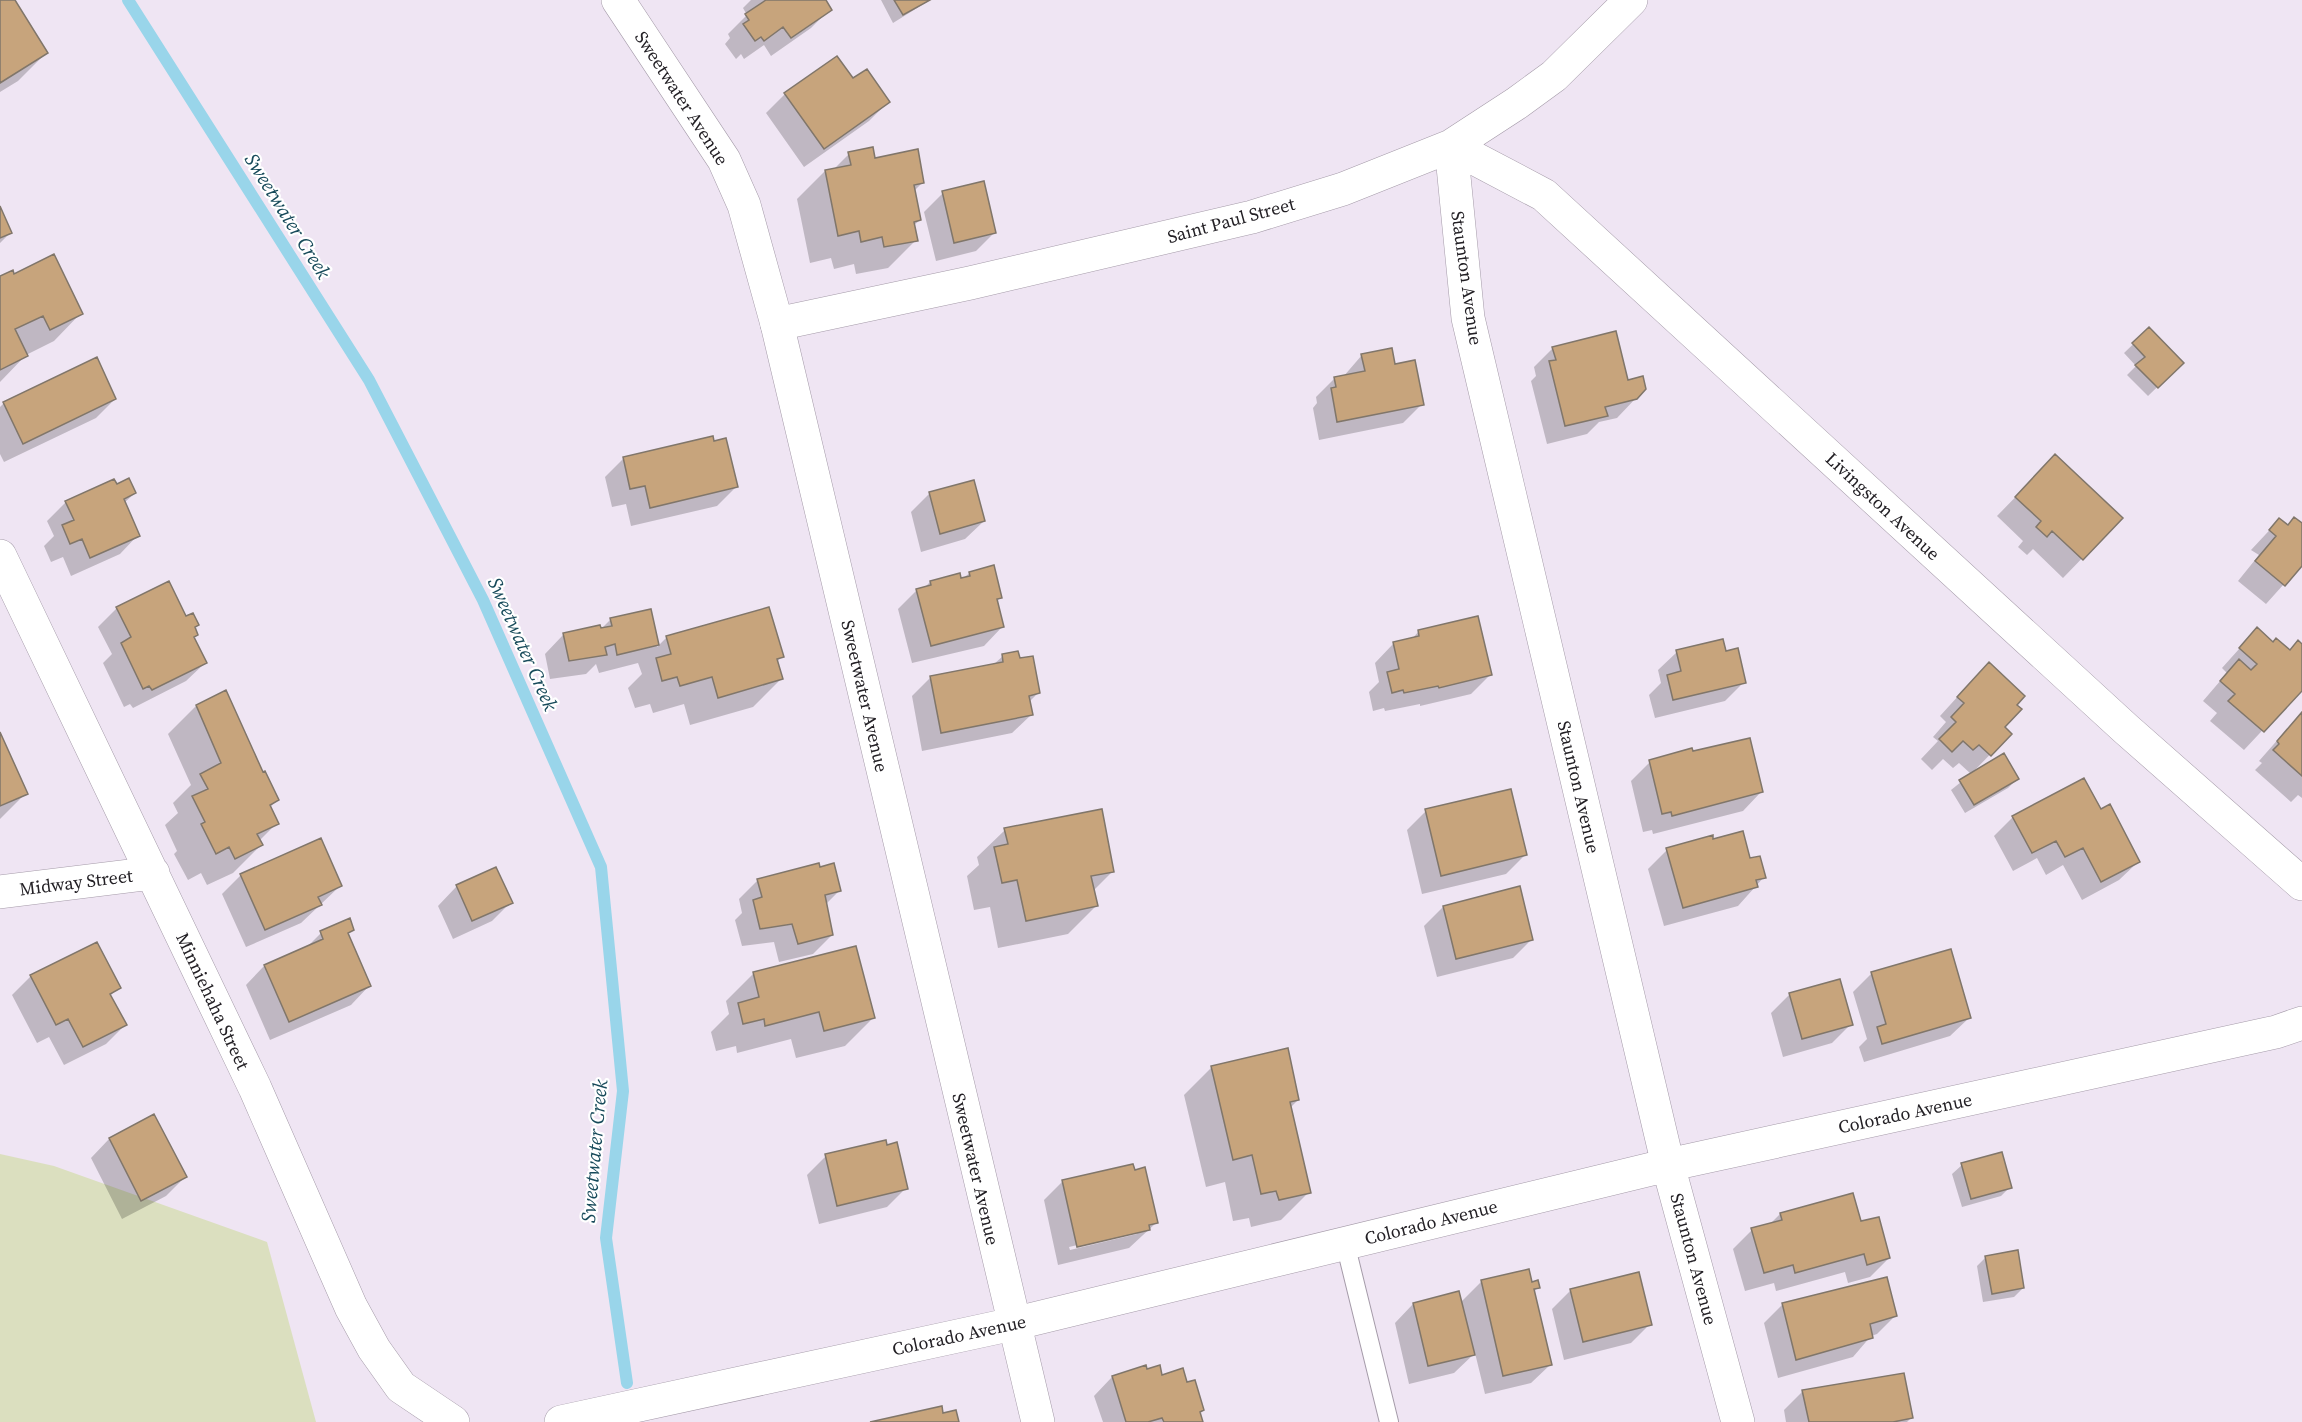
<svg xmlns="http://www.w3.org/2000/svg" width="2302" height="1422" viewBox="0 0 2302 1422" font-family="'Source Serif 4',serif">
	<style>
		.green { fill: #dbdfbf }
		.shadow { fill: #0003; fill-rule: evenodd }
		.lines { fill: none; stroke-linecap: round; stroke-linejoin: round }
		.stream { stroke: #99d5ea; stroke-width: 12 }
		.building { fill: #c7a47c; stroke: #80766a; stroke-width: 1.5 }
		.service-casing { stroke: #a59ba9; stroke-width: 20 }
		.minor-casing { stroke: #a59ba9; stroke-width: 34 }
		.tertiary-casing { stroke: #a59ba9; stroke-width: 34 }
		.service { stroke: #fff; stroke-width: 18 }
		.minor { stroke: #fff; stroke-width: 33 }
		.tertiary { stroke: #fff; stroke-width: 33 }
		.labels { text-anchor: middle; dominant-baseline: central; stroke-width: 4.5; stroke-linejoin: round; paint-order: stroke }
		.street-label { font-size: 18px; fill: #232025; stroke: #fff }
		.water-label { font-size: 20px; font-style: italic; fill: #174a5a; stroke: #fff }
	</style>
	<rect width="100%" height="100%" fill="#efe5f3"/>
	<!-- green -->
	<path class="green" d="M0 1154 54 1166 267 1242 316 1422H0Z"/>
	<!-- shadow -->
	<path class="shadow" d="M0 0H14L46 53 18 81 0 92Z
		M751 0H824L830 9 811 28 771 56 764 45 744 59 741 54 736 59 725 44 730 38 728 34 747 15 743 8Z
		M881 0H930L893 23Z
		M853 80 888 102 869 121 804 167 766 113 785 94Z
		M849 154 923 182 914 191 920 220 913 226 916 240 888 268 856 274 854 264 834 269 831 258 810 263 797 199 825 171 833 170Z
		M943 193 995 232 976 251 936 261 924 212Z
		M0 210 10 233 0 243Z
		M14 276 81 313 54 341 26 355 0 382V278Z
		M2149 329 2182 363 2148 396 2127 375 2136 366 2124 353Z
		M1553 348 1627 382 1636 398 1617 418 1599 422 1587 434 1547 444 1531 381 1536 376 1534 367Z
		M1362 355 1394 365 1422 404 1403 423 1319 440 1313 408 1317 403 1316 397 1335 378 1343 377Z
		M115 399 96 418 4 462 0 454V407L4 403Z
		M624 458 736 487 717 506 631 526 626 504 612 507 605 477Z
		M2037 475 2121 518 2063 578 2033 549 2027 555 2018 547 2023 541 1997 516Z
		M116 486 135 493 124 503 138 535 120 554 71 576 63 557 51 562 44 546 54 536 47 521 66 502Z
		M930 493 984 521 965 539 921 552 911 512Z
		M2279 520 2287 526 2302 525V564L2266 604 2238 581 2259 555 2251 550Z
		M970 573 1001 597 996 602 1002 627 984 646 912 663 898 609 917 590 924 588 930 582 960 580Z
		M117 608 194 628 193 638 205 663 186 681 133 708 130 704 124 707 103 663 112 654 98 627Z
		M650 610 657 647 667 637 782 656 776 663 781 679 753 707 690 725 684 704 653 713 650 704 635 708 628 688 642 674 638 663 599 673 596 664 586 674 550 679 545 654 563 635 600 630 611 619Z
		M2257 629 2273 643 2289 651 2302 646V688L2244 750 2210 721 2217 713 2203 701 2227 673 2222 668Z
		M1419 631 1490 675 1471 694 1420 706V704L1385 711 1384 708 1373 711 1369 692 1379 682 1375 663 1393 644 1411 640Z
		M1677 652H1725L1744 682 1725 701 1655 718 1649 695 1661 683 1658 670Z
		M1003 656 1038 693 1029 702 1031 715 1012 733 922 751 912 696 931 677 993 665Z
		M1970 683 2010 734 1974 771 2017 779 2008 788 1965 813 1951 790 1971 774 1959 763 1953 768 1943 759 1932 770 1921 759 1938 741 1933 737 1946 722 1940 716Z
		M225 692 242 732 278 800 269 808 277 823 259 841 261 845 233 873 207 885 201 873 188 880 174 854 177 851 165 825 178 813 173 803 191 785 168 734 196 706Z
		M2302 712V798L2298 795 2291 802 2255 770 2262 763 2259 761Z
		M0 736 26 793 0 819Z
		M1692 753 1761 792 1743 811 1653 834 1652 830 1643 832 1631 781 1650 762Z
		M1426 811 1525 855 1506 874 1422 894 1407 830Z
		M2100 811 2138 862 2119 880 2082 900 2063 865 2046 875 2037 858 2013 871 1994 836 2013 817Z
		M1005 830 1112 872 1093 891 1096 906 1068 934 998 948 990 907 974 910 967 876 979 865 977 857Z
		M1712 841 1749 860 1764 877 1738 906 1664 926 1648 869 1667 850Z
		M496 869 511 902 492 921 453 939 438 906 456 887Z
		M241 875 340 886 301 923 246 947 222 894Z
		M758 880 839 891 826 904 832 935 813 954 779 962 774 942 742 946 735 920 742 913 739 899Z
		M1443 907 1532 939 1513 958 1437 977 1424 926Z
		M353 929 347 935 369 986 351 1005 270 1040 246 985 264 966 306 948 321 933Z
		M754 973 873 1018 845 1046 796 1058 791 1039 737 1053 736 1046 716 1051 711 1032 729 1014 726 1001Z
		M1872 973 1969 1018 1950 1036 1864 1062 1859 1047 1867 1039 1853 992Z
		M31 976 119 987 110 996 125 1025 106 1044 64 1065 49 1037 37 1043 12 995Z
		M1790 994 1851 1024 1832 1043 1783 1057 1771 1013Z
		M1212 1067 1298 1100 1290 1108 1309 1192 1281 1220 1251 1227 1249 1218 1233 1221 1225 1182 1206 1187 1184 1095Z
		M109 1139 185 1177 166 1196 122 1219 91 1158Z
		M826 1156 906 1188 887 1207 819 1224 807 1175Z
		M1962 1165 2010 1187 2001 1196 1962 1207 1952 1174Z
		M1134 1171 1156 1223 1129 1248 1058 1265 1044 1200 1063 1181ZM1137 1231V1234L1070 1250 1069 1247Z
		M1780 1214 1860 1223 1889 1258 1870 1277 1848 1283 1845 1272 1776 1291 1774 1283 1745 1291 1733 1249 1752 1230 1769 1225Z
		M1986 1257 2023 1288 2014 1297 1983 1302 1977 1266Z
		M1481 1282 1531 1284 1538 1288 1533 1292 1550 1365 1531 1383 1485 1394 1475 1353 1454 1373 1409 1384 1395 1323 1413 1304 1460 1303Z
		M1571 1290 1650 1324 1631 1343 1564 1360 1552 1309Z
		M1782 1305 1896 1315 1877 1334 1871 1336 1853 1357 1778 1378 1764 1323Z
		M1146 1370 1186 1384 1202 1410 1199 1413 1202 1422H1103L1094 1396 1112 1377Z
		M1803 1391 1911 1418 1907 1422H1786L1784 1410Z"/>
	<g class="lines">
		<!-- stream -->
		<path class="stream" d="M128 0 369 380 483 600 601 867 623 1091 606 1238 627 1383"/>
	</g>
	<!-- building -->
	<path class="building" d="M0 0H15L48 53 0 83Z
		M766 0H826L832 10 791 38 783 27 764 41 761 37 755 41 743 24 749 20 745 14Z
		M894 0H930L903 15Z
		M837 56 853 78 867 69 890 102 824 149 784 93Z
		M873 147 875 158 918 149 924 183 914 185 921 220 914 222 918 241 884 247 882 237 861 242 859 231 838 236 825 170 851 165 848 152Z
		M984 181 996 233 954 243 942 191Z
		M0 206 12 233 0 238Z
		M54 254 83 314 50 330 43 316 15 329 28 356 0 370V276L13 270 14 274Z
		M2149 327 2184 363 2158 388 2135 365 2145 357 2132 343Z
		M1616 331 1628 380 1643 376 1646 389 1637 399 1605 407 1608 416 1565 426 1549 361 1556 360 1552 347Z
		M1392 348 1395 364 1415 360 1424 405 1337 422 1331 388 1336 387 1334 377 1365 371 1361 354Z
		M97 357 116 399 23 444 3 402Z
		M713 436 714 441 726 438 738 487 650 508 645 486 630 489 623 457Z
		M2055 454 2123 518 2083 560 2052 531 2047 537 2036 527 2041 521 2015 497Z
		M129 478 136 493 124 499 140 536 90 558 82 539 70 544 62 525 74 520 65 501 114 479 117 484Z
		M974 480 985 521 940 534 929 492Z
		M2294 517 2302 523V566L2285 586 2255 561 2276 536 2269 530 2279 518 2288 525Z
		M994 565 1002 598 997 599 1004 627 931 646 916 589 931 585 930 581 960 573 961 578 970 576 969 572Z
		M169 581 186 616 193 613 199 625 195 627 198 635 194 637 207 663 152 690 149 686 143 689 121 643 131 637 116 607Z
		M769 607 784 657 777 659 783 679 718 698 712 677 680 686 677 677 662 681 656 658 671 654 666 636Z
		M651 609 659 645 617 655 615 644 605 647 607 655 569 661 563 633 600 625 601 628 612 626 610 618Z
		M1478 616 1492 675 1439 688 1438 686 1404 693 1403 690 1392 693 1387 672 1399 669 1393 642 1419 636 1418 630Z
		M2257 627 2273 642 2276 638 2290 650 2298 640 2302 644V691L2264 732 2228 701 2235 694 2220 681 2239 659 2251 670 2257 664 2239 648Z
		M1723 639 1726 651 1738 648 1746 683 1673 700 1667 675 1681 671 1676 650Z
		M1018 651 1020 658 1033 656 1040 693 1029 696 1033 715 941 733 930 676 1003 662 1002 654Z
		M1989 662 2025 696 2017 705 2022 709 2005 727 2012 734 1991 756 1979 745 1973 750 1963 741 1952 752 1939 739 1956 722 1951 717 1964 703 1957 697Z
		M226 690 263 772 265 771 279 800 270 805 279 824 257 834 263 845 235 859 229 847 216 854 201 824 205 822 192 796 208 789 200 774 221 763 196 705Z
		M2302 712V776L2273 750 2279 744 2277 741Z
		M0 732 28 794 0 806Z
		M1750 738 1763 792 1672 816 1671 812 1662 814 1649 760 1692 748 1693 751Z
		M2004 753 2019 779 1974 805 1959 780Z
		M2084 778 2101 809 2110 804 2140 862 2101 882 2083 848 2065 857 2056 841 2032 853 2012 816Z
		M1511 789 1527 855 1441 876 1425 809Z
		M1102 809 1114 872 1091 876 1098 906 1026 921 1017 880 1002 883 994 847 1008 844 1004 828Z
		M1743 831 1750 858 1760 856 1766 878 1756 880 1758 887 1683 908 1666 848 1713 835V839Z
		M321 838 342 886 318 897 322 905 265 930 240 874Z
		M819 863 820 867 834 863 841 891 825 895 833 935 798 944 792 924 760 929 753 900 762 897 757 879Z
		M496 867 513 903 472 921 456 885Z
		M1520 886 1533 940 1456 959 1443 906Z
		M350 918 354 930 348 933 371 986 289 1022 264 965 323 939 320 931Z
		M97 942 121 988 110 994 127 1025 83 1047 68 1019 56 1025 30 975Z
		M856 946 875 1018 824 1031 819 1012 765 1026 764 1019 743 1024 738 1003 759 997 753 972Z
		M1951 949 1971 1018 1882 1044 1877 1027 1886 1024 1871 972Z
		M1840 979 1853 1025 1802 1039 1789 993Z
		M1288 1048 1299 1100 1290 1102 1311 1193 1279 1200 1276 1191 1261 1194 1252 1155 1233 1160 1211 1066Z
		M154 1114 187 1177 141 1201 109 1138Z
		M886 1140 887 1145 897 1142 908 1189 837 1206 825 1154Z
		M2002 1152 2012 1188 1971 1199 1961 1163Z
		M1133 1164 1135 1170 1145 1167 1158 1223 1149 1225 1150 1230 1077 1247 1062 1180Z
		M1853 1193 1861 1221 1879 1217 1890 1258 1867 1265 1864 1254 1795 1273 1793 1265 1764 1273 1751 1228 1782 1220 1780 1213Z
		M2018 1250 2024 1288 1992 1294 1985 1256Z
		M1529 1269 1532 1282 1538 1280 1540 1288 1534 1289 1552 1365 1503 1376 1481 1280Z
		M1639 1272 1652 1325 1583 1342 1570 1289Z
		M1887 1277 1897 1316 1870 1324 1873 1338 1796 1360 1782 1303Z
		M1459 1291 1475 1355 1428 1366 1413 1303Z
		M1146 1365 1147 1369 1160 1365 1162 1375 1183 1368 1187 1382 1195 1380 1204 1410 1200 1412 1203 1422H1164L1162 1418 1148 1422H1126L1112 1376Z
		M1904 1373 1913 1418 1893 1422H1809L1802 1390Z
		M942 1406 943 1413 956 1410 959 1422H870Z"/>
	<g class="lines">
		<defs>
			<path id="service" d="M1345 1243 1389 1422"/>
			<path id="minor" d="M1451 146 1468 318 1668 1165 1738 1422
				M1451 146 1544 195 2126 729 2302 884
				M777 324 970 283 1252 217 1343 189 1451 146 1517 103 1554 76 1631 0
				M0 556 255 1088 351 1307 374 1349 401 1387 453 1422
				M0 892 153 873
				M561 1422 1013 1324 1668 1165 2276 1032 2302 1023"/>
			<path id="tertiary" d="M618 0 724 160 744 205 777 324 1038 1422"/>
		</defs>
		<!-- service casing -->
		<use href="#service" class="service-casing"/>
		<!-- minor casing -->
		<use href="#minor" class="minor-casing"/>
		<!-- tertiary casing -->
		<use href="#tertiary" class="tertiary-casing"/>
		<!-- service -->
		<use href="#service" class="service"/>
		<!-- minor -->
		<use href="#minor" class="minor"/>
		<!-- tertiary -->
		<use href="#tertiary" class="tertiary"/>
	</g>
	<g class="labels">
		<!-- street labels -->
		<g class="street-label">
			<text transform="translate(682 98) rotate(57)">Sweetwater Avenue</text>
			<text transform="translate(1231 220) rotate(-15)">Saint Paul Street</text>
			<text transform="translate(1467 278) rotate(82)">Staunton Avenue</text>
			<text transform="translate(1883 506) rotate(43)">Livingston Avenue</text>
			<text transform="translate(865 696) rotate(77)">Sweetwater Avenue</text>
			<text transform="translate(1579 787) rotate(77)">Staunton Avenue</text>
			<text transform="translate(76 882) rotate(-7)">Midway Street</text>
			<text transform="translate(213 1001) rotate(65)">Minniehaha Street</text>
			<text transform="translate(1905 1113) rotate(-12)">Colorado Avenue</text>
			<text transform="translate(976 1169) rotate(77)">Sweetwater Avenue</text>
			<text transform="translate(1431 1222) rotate(-14)">Colorado Avenue</text>
			<text transform="translate(1694 1259) rotate(75)">Staunton Avenue</text>
			<text transform="translate(959 1335) rotate(-12)">Colorado Avenue</text>
		</g>
		<!-- water labels -->
		<g class="water-label">
			<text transform="translate(288 216) rotate(58)">Sweetwater Creek</text>
			<text transform="translate(523 644) rotate(66)">Sweetwater Creek</text>
			<text transform="translate(594 1151) rotate(-85)">Sweetwater Creek</text>
		</g>
	</g>
</svg>
